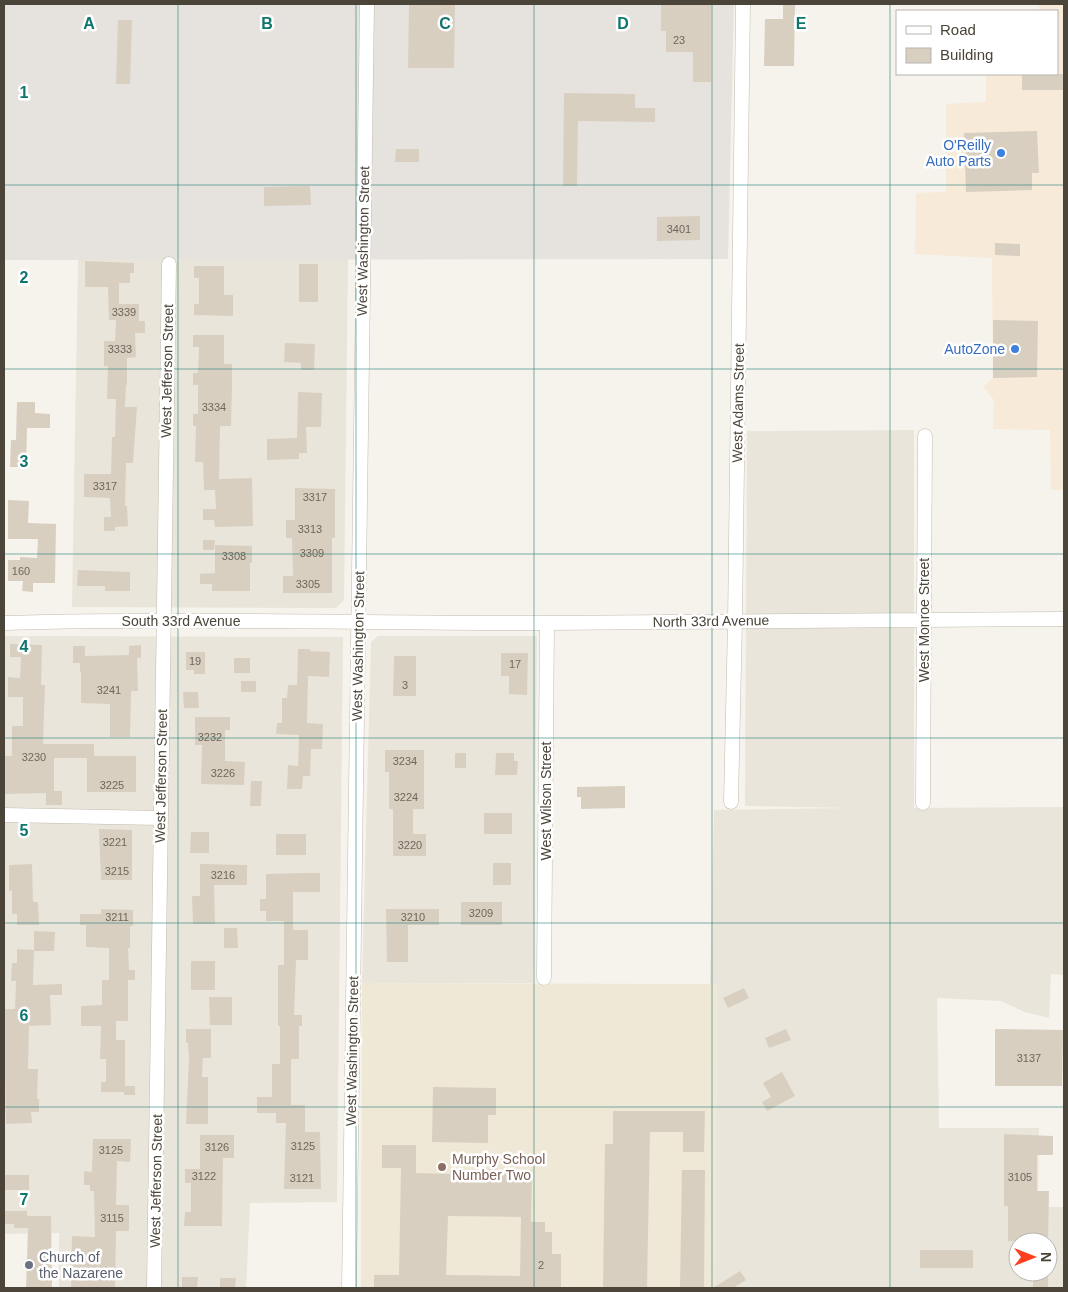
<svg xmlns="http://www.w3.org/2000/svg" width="1068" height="1292" viewBox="0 0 1068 1292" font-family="Arial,sans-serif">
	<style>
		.residential { fill: #eae5da; fill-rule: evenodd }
		.commercial { fill: #f7ead8 }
		.industrial { fill: #e6e2dd }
		.education { fill: #efe8d6 }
		.building { fill: #d8cfc1; fill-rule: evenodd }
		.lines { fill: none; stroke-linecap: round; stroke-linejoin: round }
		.street-casing { stroke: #c2bbae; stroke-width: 15 }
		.street { stroke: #fff; stroke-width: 14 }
		.grid { fill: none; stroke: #0f766e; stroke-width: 1; stroke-opacity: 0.55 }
		.shop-dot { fill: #3f7fe0; stroke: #fff; stroke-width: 2 }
		.education-dot { fill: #8d6e63; stroke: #fff; stroke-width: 2 }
		.worship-dot { fill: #6b7280; stroke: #fff; stroke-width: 2 }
		.labels { text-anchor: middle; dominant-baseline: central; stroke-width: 5; stroke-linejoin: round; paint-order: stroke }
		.number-label { font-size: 11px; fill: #6e675b }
		.shop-label { font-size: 14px; fill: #366cbe; stroke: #fff; text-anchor: end }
		.street-label { font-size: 14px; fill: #4b4439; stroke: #fff }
		.education-label { font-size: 14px; fill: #785e54; stroke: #fff; text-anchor: start }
		.worship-label { font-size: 14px; fill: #5b616d; stroke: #fff; text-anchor: start }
		.grid-label { font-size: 16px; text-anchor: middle; font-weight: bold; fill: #0f766e; stroke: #fff; stroke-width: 5; stroke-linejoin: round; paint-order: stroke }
	</style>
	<rect width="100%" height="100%" fill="#f6f3ec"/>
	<!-- residential -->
	<path class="residential" d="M348 259 344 600 336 608 72 607 78 260Z
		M914 430V808L1064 807V975L1051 974 1049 1018 1025 1012 1001 1001 937 998 939 1128H1039L1038 1207H1064V1288H715L717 985 710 984 714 810 852 808 745 806 747 431ZM1018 1242H1048V1272H1018Z
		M4 636 343 637 337 1202 250 1203 246 1288H59V1233L4 1234Z
		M378 636H537L533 983H362L371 642Z"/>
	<!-- commercial -->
	<path class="commercial" d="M1039 4H1064V490H1051L1050 430 993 429 994 400 983 387 993 378 992 258 915 254 916 193 946 192V104L986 102V74H1057V11H1039Z"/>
	<!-- industrial -->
	<path class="industrial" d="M4 4H734L728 259 4 260Z"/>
	<!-- education -->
	<path class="education" d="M362 983 717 984 715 1288H361Z"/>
	<!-- building -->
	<path class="building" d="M409 4H455L454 68H408Z
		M661 4H711V82H693V52H666V31H661Z
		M783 4H795L794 66H764L765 19H783Z
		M118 20H132L130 84H116Z
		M1022 74H1064V90H1022Z
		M564 93 635 94V108H655V122L578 121 577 186H563Z
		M1037 131 1039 173H1032V190L966 192 964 133Z
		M396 149H419V162H395Z
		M310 186 311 205 264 206V187Z
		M700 216V240L657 241V217Z
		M995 243 1020 244V256L995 255Z
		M85 261 134 263V273H130V283H119V304H139V321H145V333H135L136 357 127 358V385H126L125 407H137L133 463H126L125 506H127L128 526 115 527V531H104V517H111L110 498 84 497V474H111L112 437H115L116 399H107L108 366H104V341H115L116 320H109L108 287H85Z
		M299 264H318V302H299Z
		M194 266H224V295H233V316L194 315V304H199V278H194Z
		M993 320 1038 321 1037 377 993 378Z
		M193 335H224V364H232V386L231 426H220L219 479 252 478 253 526 215 527 214 520H203V509H216L215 490H204L203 462H195L196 426H193V414H198V385H193V373H198L199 347H193Z
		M285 343 315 344 314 370H301V363L284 362Z
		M298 392 322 393 321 427H306L307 453H299V459L267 460V439L297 438Z
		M17 402H35V413L50 414V428H27L26 467H10L11 440H16Z
		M295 488 335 489V538H332V593H283V576H293L292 538H286V520H295Z
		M8 500 29 501 28 523 56 524 55 583H33V592L22 591 23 581H8V560H20V557L37 558 38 539H8Z
		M203 540H215L214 550H203Z
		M215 545 252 546V563H250V591H212V584H200V574L215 573Z
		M78 570 130 572V591H105V586H77Z
		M10 644 42 645 41 685H45L43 744H94V756H136V792H87V758H54V791H62V805H46V793L5 794V756H12V726H23V697H8V677L20 678 21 657H10Z
		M141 645V658H137L138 691H131L130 737H110V704L81 703V672H80V663H73V646H85V656L129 655V646Z
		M298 649H310V651L330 652 329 677 308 676 307 723 323 724 322 749H311L310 776H303L302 789H287L288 765 298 766 299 735 276 734 277 723H282V698H287L288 685H297Z
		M186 652H205V674H194V670H186Z
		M501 653H528L527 695 509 694V676H501Z
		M394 656H416V696H393Z
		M234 658H250V673H234Z
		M241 681H256V692H241Z
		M183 692H198L199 708H184Z
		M195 717H230V730H225V761L245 762 244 785 201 784 202 745H195Z
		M385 750H424V809H413V834H426V856H393V809H389V772H385Z
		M455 753H466V768H455Z
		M496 753H514V761H518L517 775H495Z
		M251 781H262L261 806H250Z
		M625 786V808L581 809V797H577V787Z
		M484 813H512V834H484Z
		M99 829 132 830V880H101Z
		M191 832H209V853H190Z
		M276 834H306V855H276Z
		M493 863H511V885H493Z
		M32 864 33 902H38L39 925H17V914H12V891H9V865Z
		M200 864 247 865V885H214L215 924H193L192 896H200Z
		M303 873H320V892H293V930H308V960H296L294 1015H302V1026H299V1059H291V1105H305V1132H320L321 1189H284L286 1123H276V1113H257V1097H272V1064H280V1026H278V965H284V921H266V911H260V899H266V874Z
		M461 902H502V925H461Z
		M101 909 133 910V926H130V948H128L129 970H135V980H128V1021H116V1040H125V1086H135V1095H124V1092H101V1082H106V1059H100L101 1026H81V1006L102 1005V980H109V948L86 947V925H80V914H101Z
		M386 909H439V925H408V962H387Z
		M224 928H237L238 948H224Z
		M34 931 55 932 54 951H34L33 985 62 984V995H50L51 1025 29 1026 28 1069H38L37 1099H39V1112H31L32 1123 6 1124 4 1009H15L16 981H11L12 963H17V949L34 950Z
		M191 961H215V990H191Z
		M744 988 749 998 728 1008 723 998Z
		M209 997H232V1025H210Z
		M186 1029H211V1058H203L202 1077H208V1124H186L189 1058 188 1043H186Z
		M786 1029 791 1040 769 1048 765 1038Z
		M995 1029 1063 1030 1062 1086H995Z
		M782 1072 795 1096 767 1111 762 1102 771 1097 763 1083Z
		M433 1087 496 1088V1115H488V1143L432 1142Z
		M613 1111H705L704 1152H683V1132H650L647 1288H603L605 1144H613Z
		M1004 1134 1053 1136V1155H1037V1191H1049L1048 1242 1008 1241V1206H1004Z
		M200 1135H234V1158H223L222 1226H184L185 1212H191V1183H185V1169H200Z
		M93 1139H131L130 1162 117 1161 116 1205H129V1231H116L115 1288H71L72 1236 95 1237 94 1191H90V1185H84V1171L92 1172Z
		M382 1145H416V1173L450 1174V1169L532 1170 531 1222H545V1232H552V1254H561V1288H374V1275H399L401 1168H382ZM448 1216 521 1217 520 1276 446 1275Z
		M682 1170H705L704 1288H680Z
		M4 1175H29V1190H4Z
		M4 1211H27V1216H51L52 1288H26L28 1228H14V1224H4Z
		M920 1250H973V1268H920Z
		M740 1271 746 1280 733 1288H713Z
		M1033 1272H1048V1288H1033Z
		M182 1277H198L197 1288H182Z
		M220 1278H236L235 1288H220Z"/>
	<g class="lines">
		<defs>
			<path id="street" d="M4 623C185 618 366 623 547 623 720 623 892 619 1064 619
				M731 802 735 621 743 4
				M923 803 925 436
				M4 815 160 818
				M544 978 547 623
				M154 1288 169 264
				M349 1288 367 4"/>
		</defs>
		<!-- street casing -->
		<use href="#street" class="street-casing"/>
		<!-- street -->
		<use href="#street" class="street"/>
	</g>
	<!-- grid -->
	<path class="grid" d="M178 4V1288M356 4V1288M534 4V1288M712 4V1288M890 4V1288M4 185H1064M4 369H1064M4 554H1064M4 738H1064M4 923H1064M4 1107H1064"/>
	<!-- markers -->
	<g class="shop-dot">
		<circle cx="1001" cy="153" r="5"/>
		<circle cx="1015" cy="349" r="5"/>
	</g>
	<circle class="education-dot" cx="442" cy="1167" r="5"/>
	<circle class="worship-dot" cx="29" cy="1265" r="5"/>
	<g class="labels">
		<!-- number labels -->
		<g class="number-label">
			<text x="679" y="40">23</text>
			<text x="679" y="229">3401</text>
			<text x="124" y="312">3339</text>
			<text x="120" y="349">3333</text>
			<text x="214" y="407">3334</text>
			<text x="105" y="486">3317</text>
			<text x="315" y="497">3317</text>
			<text x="310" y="529">3313</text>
			<text x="312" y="553">3309</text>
			<text x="234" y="556">3308</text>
			<text x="21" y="571">160</text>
			<text x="308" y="584">3305</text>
			<text x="195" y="661">19</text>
			<text x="515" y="664">17</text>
			<text x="405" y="685">3</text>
			<text x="109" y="690">3241</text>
			<text x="210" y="737">3232</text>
			<text x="34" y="757">3230</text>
			<text x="405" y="761">3234</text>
			<text x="223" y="773">3226</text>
			<text x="112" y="785">3225</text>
			<text x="406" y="797">3224</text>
			<text x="115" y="842">3221</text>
			<text x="410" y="845">3220</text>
			<text x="117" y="871">3215</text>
			<text x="223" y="875">3216</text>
			<text x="481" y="913">3209</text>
			<text x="117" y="917">3211</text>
			<text x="413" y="917">3210</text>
			<text x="1029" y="1058">3137</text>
			<text x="303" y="1146">3125</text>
			<text x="217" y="1147">3126</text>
			<text x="111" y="1150">3125</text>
			<text x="204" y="1176">3122</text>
			<text x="1020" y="1177">3105</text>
			<text x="302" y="1178">3121</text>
			<text x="112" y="1218">3115</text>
			<text x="541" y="1265">2</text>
		</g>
		<!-- shop labels -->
		<g class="shop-label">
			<text x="991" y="145">O'Reilly<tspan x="991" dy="16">Auto Parts</tspan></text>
			<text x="1005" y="349">AutoZone</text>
		</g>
		<!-- street labels -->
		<g class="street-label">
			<text transform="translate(363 241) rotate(-89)">West Washington Street</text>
			<text transform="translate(167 371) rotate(-89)">West Jefferson Street</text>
			<text transform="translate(738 403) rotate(-89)">West Adams Street</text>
			<text transform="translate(924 620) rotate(-90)">West Monroe Street</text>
			<text x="181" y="621">South 33rd Avenue</text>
			<text transform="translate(711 621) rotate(-1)">North 33rd Avenue</text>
			<text transform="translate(358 646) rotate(-89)">West Washington Street</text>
			<text transform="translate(161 776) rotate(-89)">West Jefferson Street</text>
			<text transform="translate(546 801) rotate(-90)">West Wilson Street</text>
			<text transform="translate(352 1051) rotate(-89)">West Washington Street</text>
			<text transform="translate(156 1181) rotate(-89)">West Jefferson Street</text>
		</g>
		<!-- education labels -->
		<g class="education-label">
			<text x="452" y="1159">Murphy School<tspan x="452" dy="16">Number Two</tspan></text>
		</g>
		<!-- worship labels -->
		<g class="worship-label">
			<text x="39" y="1257">Church of<tspan x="39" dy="16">the Nazarene</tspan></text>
		</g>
	</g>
	<g class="grid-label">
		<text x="89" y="29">A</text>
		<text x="267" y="29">B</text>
		<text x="445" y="29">C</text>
		<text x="623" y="29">D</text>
		<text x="801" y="29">E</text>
		<text x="24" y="98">1</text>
		<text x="24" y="283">2</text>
		<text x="24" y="467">3</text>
		<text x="24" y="652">4</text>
		<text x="24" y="836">5</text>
		<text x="24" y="1021">6</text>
		<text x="24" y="1205">7</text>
	</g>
	<!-- border -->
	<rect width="1068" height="1292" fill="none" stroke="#4b4439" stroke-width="10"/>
	<!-- legend -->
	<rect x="896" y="10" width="162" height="65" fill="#ffffff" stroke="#b7b4b0"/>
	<rect x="906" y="26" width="25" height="8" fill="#ffffff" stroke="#b7b4b0"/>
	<text x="940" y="35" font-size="15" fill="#4b4439">Road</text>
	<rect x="906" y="48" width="25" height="15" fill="#d8cfc1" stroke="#b7b4b0"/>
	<text x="940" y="60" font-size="15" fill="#4b4439">Building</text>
	<!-- north arrow -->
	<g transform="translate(1033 1257) rotate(90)"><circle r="24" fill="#ffffff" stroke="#b7b4b0"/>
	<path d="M0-4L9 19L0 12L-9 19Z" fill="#fc3f1d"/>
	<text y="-8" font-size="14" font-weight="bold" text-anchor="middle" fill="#4b4439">N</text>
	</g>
</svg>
